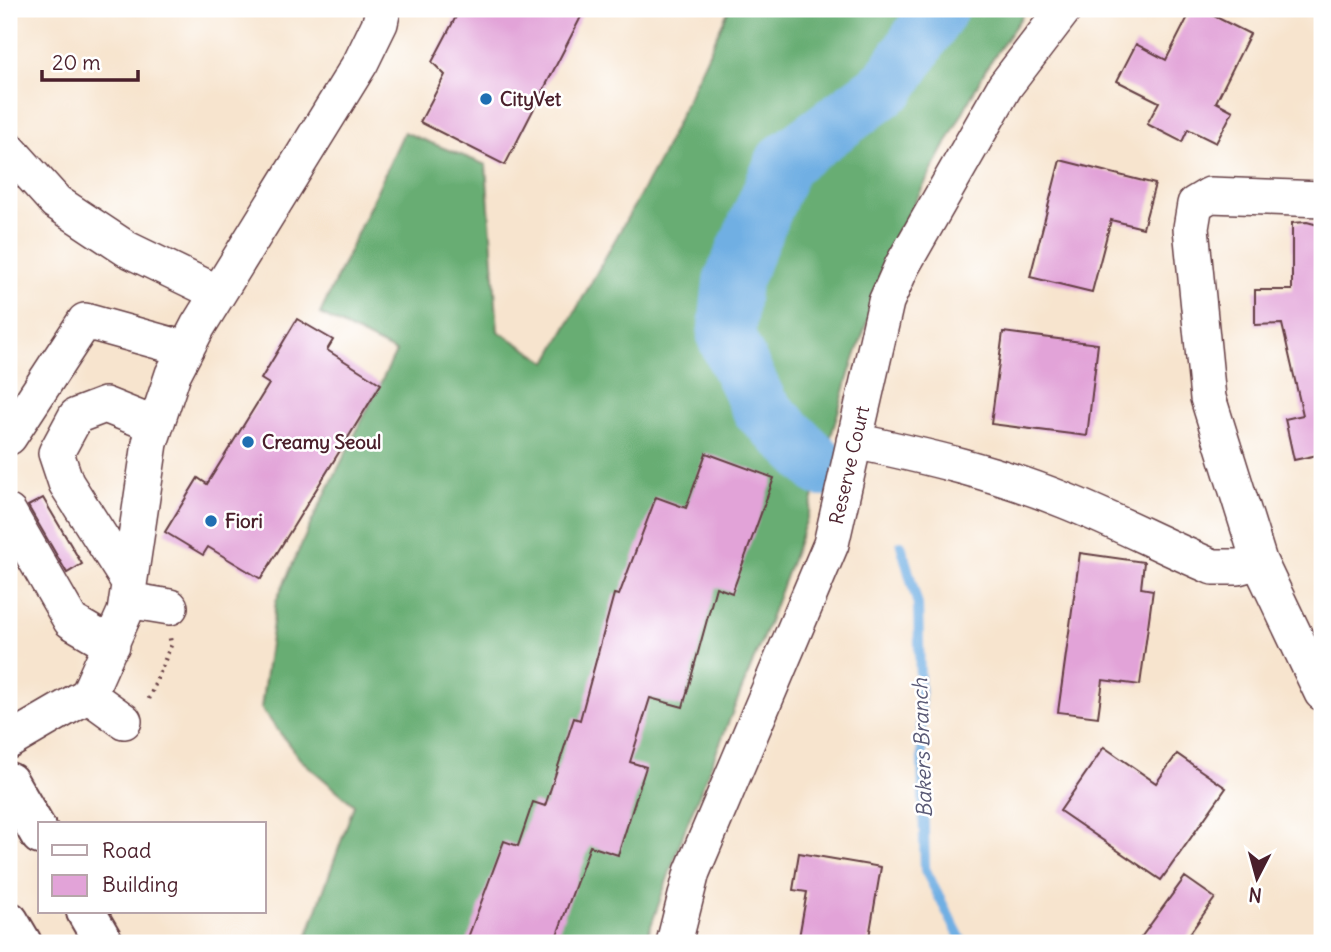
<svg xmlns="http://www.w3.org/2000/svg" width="1331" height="952" viewBox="0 0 1331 952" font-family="Delius,sans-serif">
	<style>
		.forest { fill: #68ad73; stroke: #59664f; stroke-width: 2 }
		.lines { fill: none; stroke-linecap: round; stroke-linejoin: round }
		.stream { stroke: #70afe3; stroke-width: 10 }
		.river { stroke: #70afe3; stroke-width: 58 }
		.building { fill: #e2a3d8 }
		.minor-casing { stroke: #643d43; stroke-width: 38 }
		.major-casing { stroke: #643d43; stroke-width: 42 }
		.path { stroke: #643d43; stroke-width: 4.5; stroke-dasharray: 2 5; stroke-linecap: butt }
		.minor { stroke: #fff; stroke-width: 35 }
		.major { stroke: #fff; stroke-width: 38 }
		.poi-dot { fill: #1f6fb2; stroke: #fff; stroke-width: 2.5 }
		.labels { text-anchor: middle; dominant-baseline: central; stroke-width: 5; stroke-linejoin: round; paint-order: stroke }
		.poi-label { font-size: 19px; font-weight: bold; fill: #4a1f2b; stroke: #fff; text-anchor: start }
		.street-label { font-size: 19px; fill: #4a1f2b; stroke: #fff }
		.water-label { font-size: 21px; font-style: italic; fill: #595975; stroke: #fff }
	</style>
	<rect width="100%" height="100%" fill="#fff"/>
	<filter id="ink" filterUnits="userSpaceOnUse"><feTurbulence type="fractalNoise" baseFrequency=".0143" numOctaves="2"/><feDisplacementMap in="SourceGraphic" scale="14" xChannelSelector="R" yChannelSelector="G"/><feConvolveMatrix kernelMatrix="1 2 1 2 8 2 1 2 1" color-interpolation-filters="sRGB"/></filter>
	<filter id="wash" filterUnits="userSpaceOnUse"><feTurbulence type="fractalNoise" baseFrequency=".00686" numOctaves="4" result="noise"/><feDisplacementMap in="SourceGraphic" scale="28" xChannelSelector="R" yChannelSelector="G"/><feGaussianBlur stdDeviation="1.57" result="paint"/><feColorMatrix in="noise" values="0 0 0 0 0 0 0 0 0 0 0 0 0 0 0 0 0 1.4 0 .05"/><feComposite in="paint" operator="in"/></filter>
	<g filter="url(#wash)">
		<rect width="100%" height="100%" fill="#f7e4ce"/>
		<!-- forest -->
		<path class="forest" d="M729 9H1027L987 67 898 234 850 371 808 516 764 635 685 829 645 943H305L354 805 300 759 261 708 276 601 312 521 396 352 320 314 404 132 486 165 498 331 547 362 660 159Z"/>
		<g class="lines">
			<!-- stream -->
			<path class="stream" d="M901 545 918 605 925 870 963 943"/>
			<!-- river -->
			<path class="river" d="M822 468 761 409 726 337 732 282 784 162 890 84 939 9"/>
		</g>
		<g id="blocks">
			<!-- building -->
			<path class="building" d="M460 9H585L505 165 420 122 445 75 432 62Z
				M1192 9H1200L1250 34 1216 102 1233 111 1216 143 1188 129 1182 142 1147 124 1159 102 1117 81 1136 44 1166 60Z
				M1060 160 1155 184 1143 228 1111 220 1092 292 1030 277Z
				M1307 222 1322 226V454L1294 460 1285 419 1303 415 1282 324 1255 325V290H1292V223Z
				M297 319 333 340 327 350 381 384 261 579 208 547 203 555 165 532 198 478 207 484 269 384 261 379Z
				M1003 332 1098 344 1087 436 991 424Z
				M706 453 774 478 732 593 716 587 683 707 650 698 630 762 646 767 618 855 590 846 554 943H466L504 841 518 846 533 802 545 806 574 718 580 720 614 594 619 595 656 497 686 508Z
				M43 498 82 564 67 573 28 506Z
				M1080 553 1144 562 1141 588 1153 590 1140 685 1103 680 1098 717 1058 712Z
				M1104 747 1156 783 1177 754 1226 788 1161 880 1060 811Z
				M799 853 881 867 868 943H798L807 892 793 890Z
				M1185 877 1215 898 1183 943H1137Z"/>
		</g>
	</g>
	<g filter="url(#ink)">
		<use href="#blocks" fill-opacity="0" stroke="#643d43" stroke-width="2"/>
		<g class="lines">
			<defs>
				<path id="minor" d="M9 150 56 202 127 249 218 293
					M1322 199 1210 195 1195 204 1191 228 1208 398 1259 561 1322 693
					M9 437 85 321 186 349
					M854 441C926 456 998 473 1066 501 1116 521 1163 546 1213 567H1238L1259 561
					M9 513 71 621 112 645
					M129 582 66 483 56 453 76 416 105 405 155 425
					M127 600 170 607
					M88 695 124 721
					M9 741 88 695 125 612 150 443 173 374 198 326 361 62 380 23 383 9
					M674 943 692 872 831 544 886 302 902 266 1005 86 1064 9"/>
				<path id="major" d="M9 782 40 835
					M86 912 104 943
					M9 921 22 943"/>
			</defs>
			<!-- minor casing -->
			<use href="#minor" class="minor-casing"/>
			<!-- major casing -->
			<use href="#major" class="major-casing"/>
			<!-- path -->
			<path class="path" d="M149 699 171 645 170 638"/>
			<!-- minor -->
			<use href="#minor" class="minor"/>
			<!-- major -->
			<use href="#major" class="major"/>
		</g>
	</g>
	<!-- markers -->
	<g class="poi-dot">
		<circle cx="486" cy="99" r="7"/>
		<circle cx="248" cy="442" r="7"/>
		<circle cx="211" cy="521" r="7"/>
	</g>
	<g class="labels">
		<!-- poi labels -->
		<g class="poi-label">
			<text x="500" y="99">CityVet</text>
			<text x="262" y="442">Creamy Seoul</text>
			<text x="225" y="521">Fiori</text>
		</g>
		<!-- street labels -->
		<g class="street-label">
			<text transform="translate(849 465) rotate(-77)">Reserve Court</text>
		</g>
		<!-- water labels -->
		<g class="water-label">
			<text transform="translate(922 748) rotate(-92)">Bakers Branch</text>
		</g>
	</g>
	<!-- margin -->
	<rect width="1331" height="952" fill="none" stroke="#fff" stroke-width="35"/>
	<!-- legend -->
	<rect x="38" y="822" width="228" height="91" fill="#ffffff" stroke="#b7a5aa" stroke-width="2"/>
	<rect x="52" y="845" width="35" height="10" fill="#ffffff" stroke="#b7a5aa" stroke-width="2"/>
	<text x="102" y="858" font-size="21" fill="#4a1f2b">Road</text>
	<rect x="52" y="875" width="35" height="21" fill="#e2a3d8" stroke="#b7a5aa" stroke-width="2"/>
	<text x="102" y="892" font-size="21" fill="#4a1f2b">Building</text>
	<!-- north arrow -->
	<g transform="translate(1257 878) rotate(186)" stroke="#ffffff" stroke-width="5" paint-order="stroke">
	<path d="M0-5L12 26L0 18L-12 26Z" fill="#4a1f2b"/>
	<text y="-10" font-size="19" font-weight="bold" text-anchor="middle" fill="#4a1f2b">N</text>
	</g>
	<!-- scale -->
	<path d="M42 70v10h96v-10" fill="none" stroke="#4a1f2b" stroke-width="3.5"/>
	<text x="52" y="70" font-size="21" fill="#4a1f2b" stroke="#ffffff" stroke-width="5" paint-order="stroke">20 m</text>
</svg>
